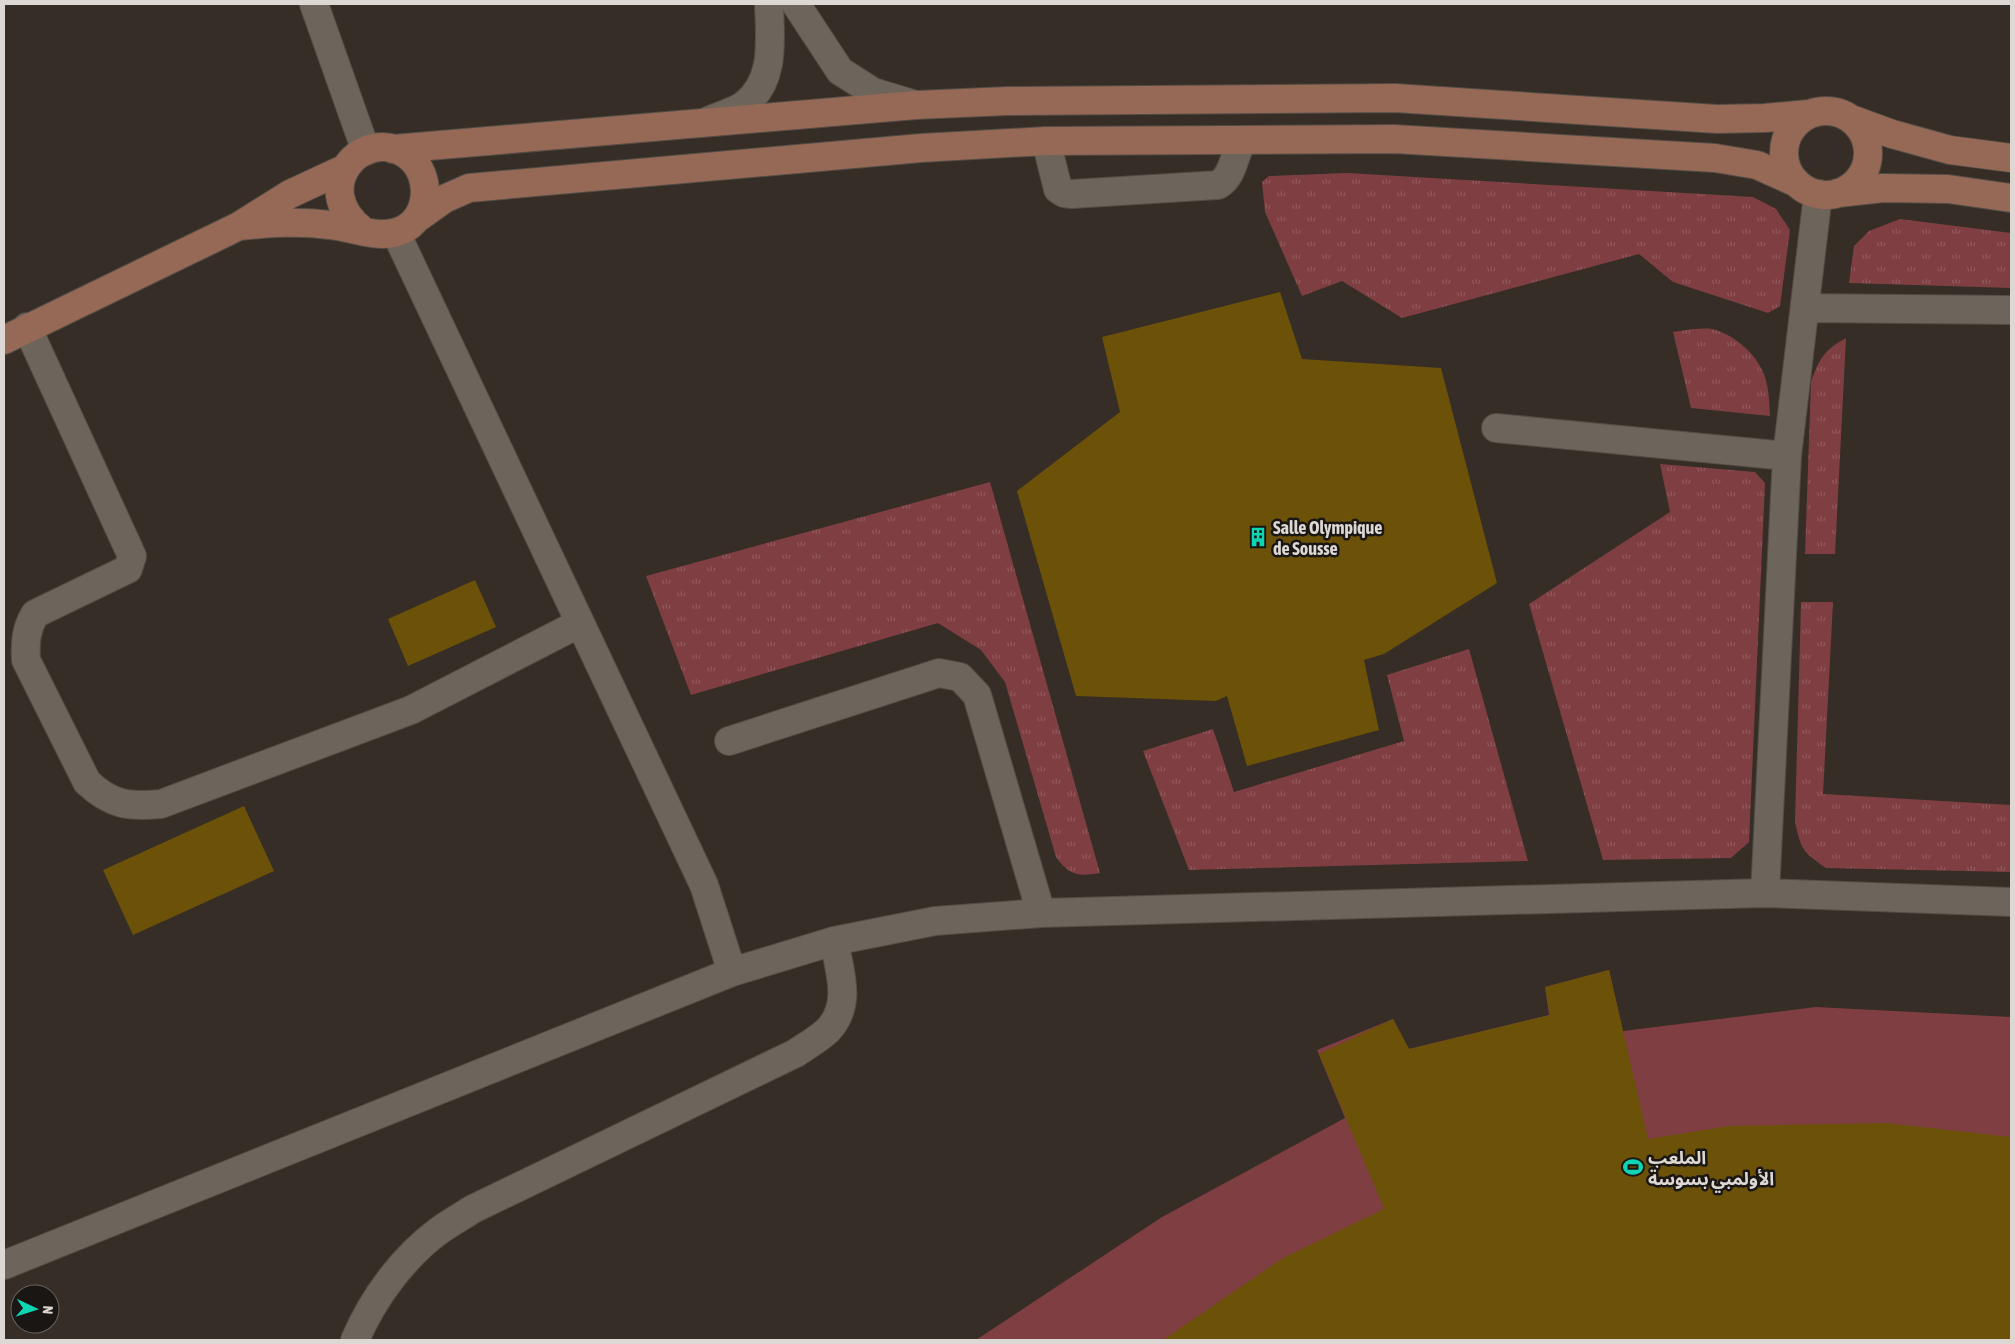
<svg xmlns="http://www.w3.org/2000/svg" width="2015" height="1344" viewBox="0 0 2015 1344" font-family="'Asap Condensed','Noto Sans Arabic',sans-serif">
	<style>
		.grass { fill: url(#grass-tufts) }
		.garden { fill: #7f3e42 }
		.building { fill: #6c5109 }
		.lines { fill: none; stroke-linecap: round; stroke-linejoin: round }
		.minor-casing { stroke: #534c45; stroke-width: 30 }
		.major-casing { stroke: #534c45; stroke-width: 30 }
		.minor { stroke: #6d645b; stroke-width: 28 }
		.major { stroke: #966957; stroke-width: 28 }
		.labels { text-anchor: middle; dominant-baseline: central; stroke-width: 5; stroke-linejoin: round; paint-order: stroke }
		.poi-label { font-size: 18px; font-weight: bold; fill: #ded8d4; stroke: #1a1613; text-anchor: start }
	</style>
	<defs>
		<pattern id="grass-tufts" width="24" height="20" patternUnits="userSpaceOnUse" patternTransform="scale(1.25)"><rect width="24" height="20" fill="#7f3e42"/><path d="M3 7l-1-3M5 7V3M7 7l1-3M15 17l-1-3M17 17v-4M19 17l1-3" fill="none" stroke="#91595c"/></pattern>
	</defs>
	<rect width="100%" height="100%" fill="#352d26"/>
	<!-- grass -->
	<path class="grass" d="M1347 173 1753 197 1776 209 1790 230 1780 306 1768 313 1673 282 1639 254 1402 318 1342 281 1302 296 1265 212 1262 182 1269 176Z
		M1900 219 2011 233V288L1849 283 1854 246 1869 231Z
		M1693 329C1699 329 1707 328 1712 329 1733 334 1754 352 1762 370 1769 384 1769 400 1770 416L1691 408 1673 332Z
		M1846 338 1835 554H1805L1811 382C1819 359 1824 350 1846 338Z
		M1660 464 1755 472 1765 483 1749 842 1731 858 1603 860 1529 604 1670 512Z
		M990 482 1100 873C1077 877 1069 875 1056 857L1005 682 981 650 938 623 691 695 646 576Z
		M1801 602H1833L1823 794 2011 805V872L1826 868C1803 852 1801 850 1795 822Z
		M1469 649 1528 861 1189 870 1143 751 1213 729 1234 792 1404 741 1387 675Z"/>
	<!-- garden -->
	<path class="garden" d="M1609 970 1623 1031 1816 1007 2011 1017V1340H976L1162 1217 1345 1118 1317 1050 1393 1019 1409 1049 1549 1015 1545 987Z"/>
	<!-- building -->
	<path class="building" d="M1280 292 1302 359 1441 368 1497 583 1384 654 1364 660 1379 730 1247 766 1227 696 1216 701 1076 696 1017 491 1120 412 1102 337Z
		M475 580 496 627 408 666 388 619Z
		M244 806 274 871 133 935 103 870Z
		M1609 970 1648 1139 1729 1126 1886 1123 2011 1137V1340H1163L1283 1258 1384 1209 1319 1054 1393 1019 1409 1049 1550 1015 1545 987Z"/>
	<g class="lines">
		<defs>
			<path id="minor" d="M314 4 366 151
				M796 4 840 71 873 92 916 105
				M708 121C719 116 734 112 744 105 776 81 770 39 769 4
				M1046 141 1058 189 1064 193 1072 194 1218 185C1233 177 1234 155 1242 141
				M396 233 704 885 732 972
				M1805 308 2011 310
				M27 327 132 556 128 569 35 614C26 629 25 642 26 660L87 782C111 805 129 807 161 804L411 710 580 623
				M1496 428 1787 456
				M729 741 939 673 960 677 977 695 1041 913
				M1765 893 1787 456 1818 194
				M4 1265 732 972 834 941 935 921 1041 913 1765 893 2011 902
				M355 1340C373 1298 403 1257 440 1230 450 1223 462 1216 473 1209L796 1053C806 1046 819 1039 828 1030 852 1005 840 972 834 941"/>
			<path id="major" d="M1784 153a42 42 0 1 1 84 0a42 42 0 1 1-84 0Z
				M1851 119 1892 134 1950 150 2011 158
				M393 149 916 105 1008 101 1395 98 1717 119 1765 118 1809 114
				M1838 193 1883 188 1948 189 2011 198
				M416 219 444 199 469 188 921 148 1046 141 1394 139 1715 158 1757 165 1797 183
				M239 226C270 223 299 221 330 225 351 227 373 237 393 233 430 226 435 175 407 155 363 125 308 187 362 230
				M4 340 239 226 290 194 346 168"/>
		</defs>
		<!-- minor casing -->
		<use href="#minor" class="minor-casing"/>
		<!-- major casing -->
		<use href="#major" class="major-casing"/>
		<!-- minor -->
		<use href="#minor" class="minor"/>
		<!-- major -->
		<use href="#major" class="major"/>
	</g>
	<!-- icons -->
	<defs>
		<symbol id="building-bare" viewBox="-9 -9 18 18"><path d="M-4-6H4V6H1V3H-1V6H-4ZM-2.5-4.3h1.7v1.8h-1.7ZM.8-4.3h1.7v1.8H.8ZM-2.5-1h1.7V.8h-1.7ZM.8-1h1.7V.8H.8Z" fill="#0ed5b4" stroke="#1a1613" stroke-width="2.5" paint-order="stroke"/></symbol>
		<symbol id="stadium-bare" viewBox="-9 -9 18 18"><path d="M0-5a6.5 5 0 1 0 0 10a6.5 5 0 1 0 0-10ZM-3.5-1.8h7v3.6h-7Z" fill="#0ed5b4" stroke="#1a1613" stroke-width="2.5" paint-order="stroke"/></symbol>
	</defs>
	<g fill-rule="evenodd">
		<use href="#building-bare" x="1244" y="523" width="28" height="28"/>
		<use href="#stadium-bare" x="1619" y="1153" width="28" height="28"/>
	</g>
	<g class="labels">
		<!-- poi labels -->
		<g class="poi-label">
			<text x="1273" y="527">Salle Olympique<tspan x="1273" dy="21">de Sousse</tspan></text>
			<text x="1648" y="1157">الملعب<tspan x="1648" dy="21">الأولمبي بسوسة</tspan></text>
		</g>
	</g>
	<!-- border -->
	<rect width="2015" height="1344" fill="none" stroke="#ded8d4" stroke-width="10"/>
	<!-- north arrow -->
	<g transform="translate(35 1309) rotate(94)"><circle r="24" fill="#1a1613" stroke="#686460"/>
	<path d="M0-4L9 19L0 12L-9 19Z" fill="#0ed5b4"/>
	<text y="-8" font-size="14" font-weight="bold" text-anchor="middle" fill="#ded8d4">N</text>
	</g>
</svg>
